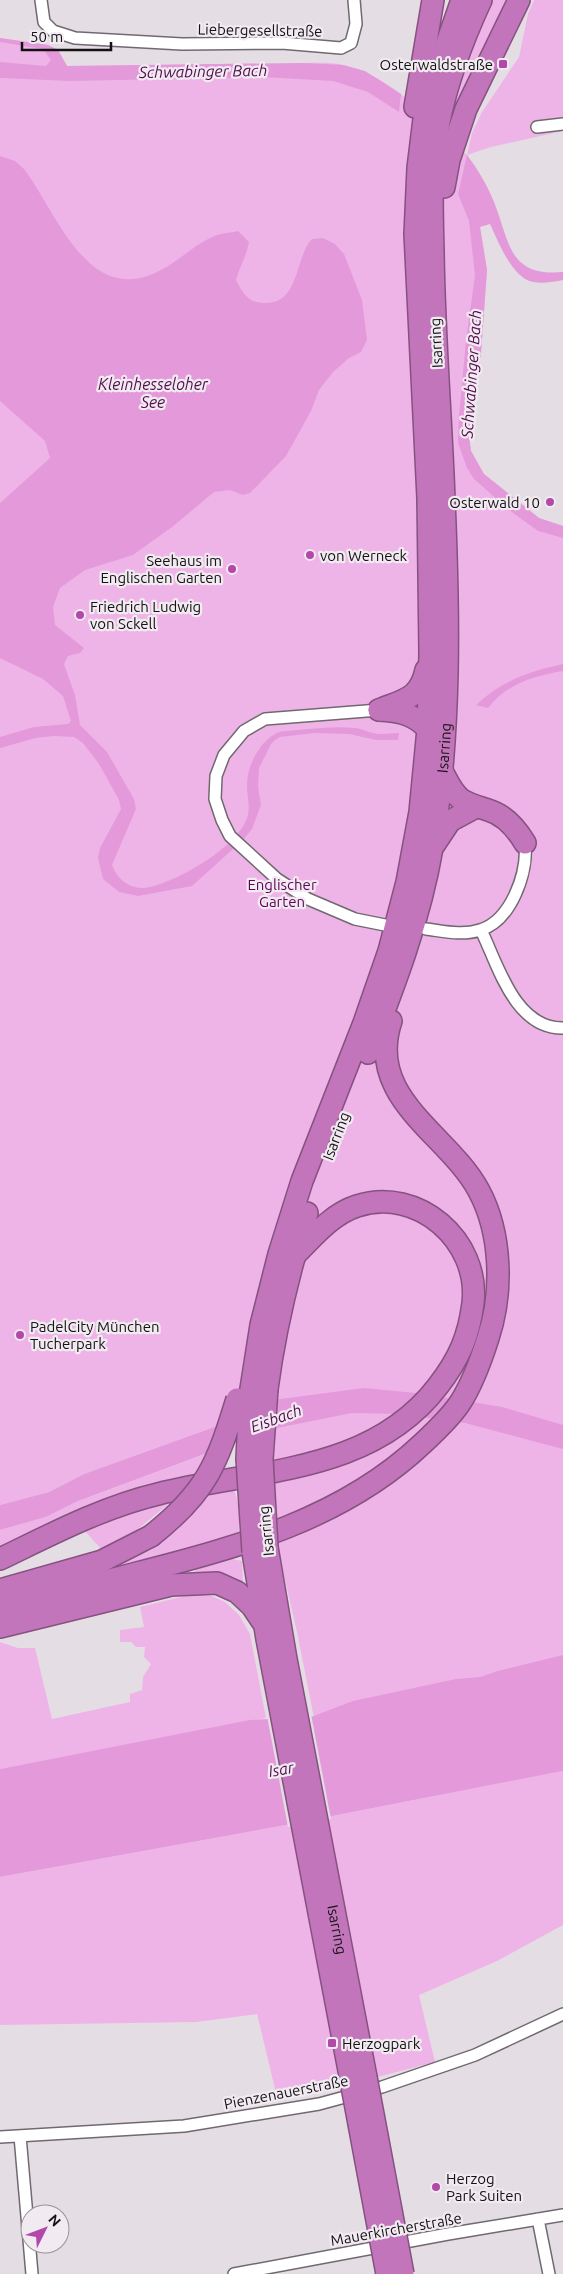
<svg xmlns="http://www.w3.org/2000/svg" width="563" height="2274" viewBox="0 0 563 2274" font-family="Ubuntu,sans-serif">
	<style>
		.green { fill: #efb4e7 }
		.water { fill: #e499db }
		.pier { fill: #e5dde4 }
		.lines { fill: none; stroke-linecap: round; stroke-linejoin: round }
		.street-casing { stroke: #70696f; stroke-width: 14 }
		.highway-casing { stroke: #855280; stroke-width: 24 }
		.street { stroke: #fff; stroke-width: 11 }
		.highway { stroke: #c275ba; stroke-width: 21 }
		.highway-bridge-casing { stroke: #855280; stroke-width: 24; stroke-linecap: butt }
		.highway-bridge { stroke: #c275ba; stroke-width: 21 }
		.poi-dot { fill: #b248aa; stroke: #f2eaf1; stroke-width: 2 }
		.labels { text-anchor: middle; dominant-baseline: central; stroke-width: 4.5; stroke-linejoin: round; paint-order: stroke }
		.street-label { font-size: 15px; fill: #141214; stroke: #f2eaf1 }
		.poi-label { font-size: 15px; fill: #141214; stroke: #f2eaf1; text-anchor: start }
		.park-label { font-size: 15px; fill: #60025b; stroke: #f2eaf1 }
		.water-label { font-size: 16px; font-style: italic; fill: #510f4d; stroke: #f2eaf1 }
	</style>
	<rect width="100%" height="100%" fill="#e5dde4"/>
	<!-- green -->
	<path class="green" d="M487 0H510L450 131 445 130 448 114Z
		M534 0H563V131L491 147 467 155C482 175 493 196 499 220L480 227 487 270 481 353 469 436 471 451 484 474 539 518 563 526V1668L314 1718 297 1632 277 1545 272 1465 217 1426 84 1474 49 1492 0 1505V38L48 45 58 50 67 66 304 63C317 63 331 62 343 65 390 74 433 123 467 155L472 133 482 112 519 57 528 14Z
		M208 1453 190 1482 172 1501 121 1543 101 1549 75 1520 0 1550V1530L46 1517 78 1501Z
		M234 1488 239 1508V1531L234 1536 111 1574 106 1569 151 1550 176 1531 210 1493Z
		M228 1558 242 1561 243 1583H230L196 1576 195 1570Z
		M189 1595 212 1596 225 1602 239 1615 250 1634 266 1718 0 1769V1642L18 1648H35L52 1719 130 1702V1694L142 1690 143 1677 151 1664 144 1657 145 1647H136L131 1642H120V1630L144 1627 140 1607Z
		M563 1771V1925L497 1961 419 1995 435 2062 332 2089 277 2097 257 2014 196 2022 0 2025V1877L286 1825Z"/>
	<!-- water -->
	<path class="water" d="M0 38 48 45 58 50 67 66 304 63 343 65 365 71 401 94 399 112 368 92 333 81 263 77 70 81 0 78V62L46 66 51 60 43 49 0 42Z
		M467 155C478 170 487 185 494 202 510 242 508 277 563 272V280C552 282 537 285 527 280 510 272 497 239 490 224L480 227 487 270 481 353 469 436 471 451 484 474 539 518 563 526V538L538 531 509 510 474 479 467 468 458 443 459 416 466 341 475 275 469 221 458 194Z
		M0 156 15 161 24 169C58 214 88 309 161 270 179 261 194 245 212 237 220 233 230 233 238 231L249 242C247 255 240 266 236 280 244 295 248 303 266 303 300 303 295 256 312 239L323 238 335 244 344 254 362 300 367 340 361 352 349 358 333 372 319 390 311 411 286 456 250 493 243 495 230 490 214 492 172 527 133 555 85 570 60 588 53 607 55 625 84 648 80 653 68 656 64 664 75 695 80 725 107 752 134 799 136 809 112 865C118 881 132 891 150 887 180 880 240 846 248 815 250 804 247 796 247 785 247 766 259 743 275 734 281 730 291 731 298 730 316 728 336 726 355 728 361 728 367 732 373 733 381 735 391 733 399 733L398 740H376L349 734 315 733 280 737 275 740 271 744 259 768 258 787 261 805 252 829 244 839 192 886 138 896 119 892 103 879 98 858 100 848 121 809 119 800 99 764 83 743 74 737 54 736 36 738 0 748V737L34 727 68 724 71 721 63 696 43 679 0 658V503L50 458 45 441 0 401Z
		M563 664V671C533 676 507 684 488 708L476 705C501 681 530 671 563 664Z
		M364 1388 416 1393 502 1407 563 1425V1449L465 1423 400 1414 352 1413 272 1429 78 1501 46 1517 0 1530V1505L49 1492 84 1474 217 1426 273 1400Z
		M563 1655V1771L286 1825 0 1877V1769L250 1720 311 1717 353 1701 456 1679 480 1677 498 1671Z"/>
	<!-- pier -->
	<path class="pier" d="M311 1714 331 1819 288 1827 267 1716Z"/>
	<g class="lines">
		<defs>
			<path id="street" d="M41 0 44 22 53 31 75 38 182 44 282 43 341 48 351 43 356 24 354 0
				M537 127 563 124
				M379 710 265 719 244 731 224 755 216 776 215 799 222 820 230 836 277 879 308 899 355 919 385 925
				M426 929C443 931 462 936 480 930 511 921 528 873 525 843
				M481 930C498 965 515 1029 563 1028
				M20 2136 32 2274
				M0 2137 184 2126 319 2104 382 2087 475 2055 563 2014
				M538 2219 549 2274
				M234 2274 448 2234 563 2215"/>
			<g id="highway">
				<path d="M415 107 433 0"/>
				<path d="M444 187 449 160 466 109 519 0"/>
				<path d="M379 710C403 700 420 699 426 670"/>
				<path d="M379 710C399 711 414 714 428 729"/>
				<path d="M442 771C448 782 452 793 462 800 470 805 479 807 488 810 505 815 516 828 525 843"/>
				<path d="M434 845 450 821 476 807"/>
				<path id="s1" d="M368 1053C394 986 420 919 432 848 451 733 449 615 444 499 441 416 434 334 433 251 432 208 430 165 439 122 447 81 463 39 481 0"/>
				<path d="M267 1389C275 1328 289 1271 307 1213"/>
				<path d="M250 1395 261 1325 279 1254 302 1181 364 1023 389 951 407 882 420 812 428 729 430 653 428 498 415 234 418 168 424 119 435 77 462 0"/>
				<path id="s2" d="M267 1547 286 1659 366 2077"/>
				<path d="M253 1552 267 1639 351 2081"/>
				<path d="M0 1559C50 1535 103 1507 158 1494 256 1469 371 1474 438 1386 459 1359 469 1336 473 1303 480 1241 418 1186 357 1206 332 1214 314 1236 296 1254"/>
				<path d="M0 1590 102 1561 151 1536"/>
				<path d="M0 1608C46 1596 92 1585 137 1573 239 1547 344 1518 422 1444 435 1432 450 1418 460 1403 473 1383 481 1360 488 1338 503 1293 502 1234 479 1191 448 1133 365 1099 391 1021"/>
				<path d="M0 1627 171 1585 217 1583 237 1592 252 1606 262 1621"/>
			</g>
		</defs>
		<!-- street casing -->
		<use href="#street" class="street-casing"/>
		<!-- highway casing -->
		<use href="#highway" class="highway-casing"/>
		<!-- street -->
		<use href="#street" class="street"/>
		<!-- highway -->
		<use href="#highway" class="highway"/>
		<defs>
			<path id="highway-bridge" d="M267 1389 262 1459 267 1547
				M250 1395 247 1459 253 1552
				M151 1536C207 1492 217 1464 237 1399
				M366 2077 403 2274
				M351 2081 387 2274"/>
		</defs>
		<!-- highway-bridge casing -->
		<use href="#highway-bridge" class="highway-bridge-casing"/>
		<!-- highway-bridge -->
		<use href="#highway-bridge" class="highway-bridge"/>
	</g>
	<!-- markers -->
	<g class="poi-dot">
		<rect x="498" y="59" width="10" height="10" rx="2.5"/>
		<circle cx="550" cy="502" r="5"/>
		<circle cx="310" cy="555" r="5"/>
		<circle cx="232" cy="569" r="5"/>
		<circle cx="80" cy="615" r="5"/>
		<circle cx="20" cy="1335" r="5"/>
		<rect x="327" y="2038" width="10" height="10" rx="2.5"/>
		<circle cx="436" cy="2187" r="5"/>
	</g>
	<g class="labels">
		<!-- street labels -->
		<g class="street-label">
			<text transform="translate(260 30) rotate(1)">Liebergesellstraße</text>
			<text transform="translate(436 343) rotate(-93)">Isarring</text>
			<text stroke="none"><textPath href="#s1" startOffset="316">Isarring</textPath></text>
			<text transform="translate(336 1136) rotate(-69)">Isarring</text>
			<text transform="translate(266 1531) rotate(-96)">Isarring</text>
			<text stroke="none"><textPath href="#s2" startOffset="389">Isarring</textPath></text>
			<text transform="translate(286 2092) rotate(-11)">Pienzenauerstraße</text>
			<text transform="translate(396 2229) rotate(-10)">Mauerkircherstraße</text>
		</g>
		<!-- poi labels -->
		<g class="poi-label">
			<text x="493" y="64" text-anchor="end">Osterwaldstraße</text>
			<text x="540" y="502" text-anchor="end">Osterwald 10</text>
			<text x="320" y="555">von Werneck</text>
			<text x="222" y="560" text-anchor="end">Seehaus im<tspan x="222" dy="17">Englischen Garten</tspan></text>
			<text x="90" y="606">Friedrich Ludwig<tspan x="90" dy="17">von Sckell</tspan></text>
			<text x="30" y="1326">PadelCity München<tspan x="30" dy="17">Tucherpark</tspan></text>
			<text x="342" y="2043">Herzogpark</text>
			<text x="446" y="2178">Herzog<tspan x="446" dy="17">Park Suiten</tspan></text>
		</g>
		<!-- park labels -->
		<g class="park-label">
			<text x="282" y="884">Englischer<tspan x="282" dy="17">Garten</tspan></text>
		</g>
		<!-- water labels -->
		<g class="water-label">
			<text transform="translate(203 71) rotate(-1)">Schwabinger Bach</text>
			<text transform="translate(471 374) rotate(-86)">Schwabinger Bach</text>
			<text x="153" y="384">Kleinhesseloher<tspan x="153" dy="18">See</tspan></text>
			<text transform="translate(276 1418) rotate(-20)">Eisbach</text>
			<text transform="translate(281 1769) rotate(-10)">Isar</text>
		</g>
	</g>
	<!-- north arrow -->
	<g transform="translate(45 2229) rotate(48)"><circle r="24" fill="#f2eaf1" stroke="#999499"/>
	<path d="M0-4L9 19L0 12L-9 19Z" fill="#b248aa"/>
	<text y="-8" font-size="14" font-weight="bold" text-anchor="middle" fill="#141214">N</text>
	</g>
	<!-- scale -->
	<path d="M22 42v8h89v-8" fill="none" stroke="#141214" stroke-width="2.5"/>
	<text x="30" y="42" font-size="15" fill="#141214" stroke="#f2eaf1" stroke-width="4" paint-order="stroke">50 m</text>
</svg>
